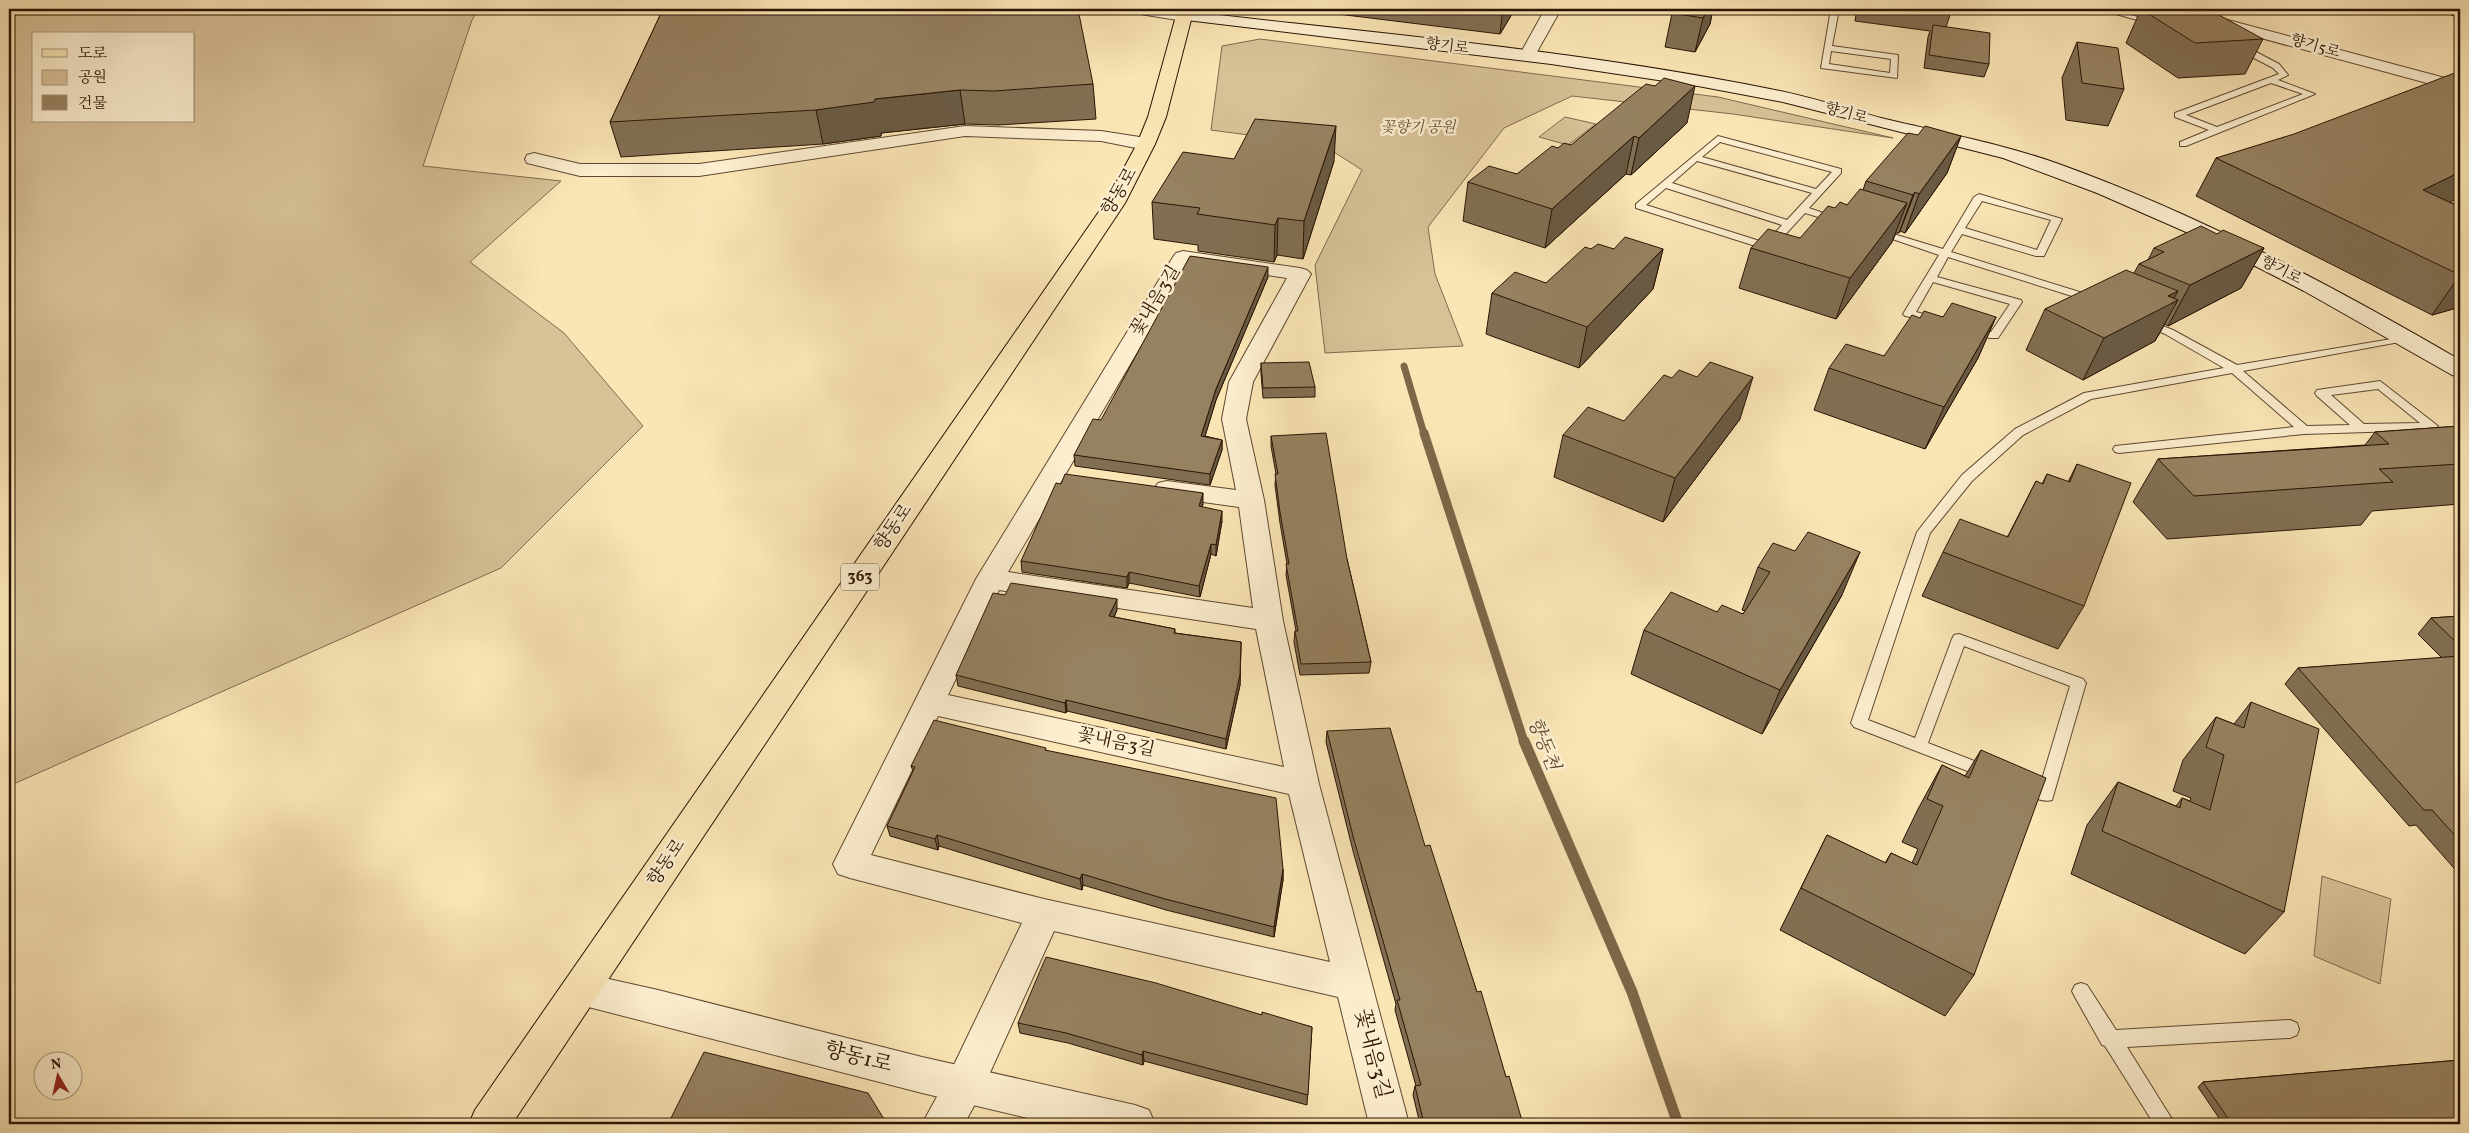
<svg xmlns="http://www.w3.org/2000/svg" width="2469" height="1133" viewBox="0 0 2469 1133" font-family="Vollkorn,'Noto Serif KR',serif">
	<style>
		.green { fill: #d7c197; stroke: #806a4d; fill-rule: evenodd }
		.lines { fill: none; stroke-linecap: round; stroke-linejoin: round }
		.stream-far2 { stroke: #7c6749; stroke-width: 7 }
		.stream-far1 { stroke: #7c6749; stroke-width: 9 }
		.stream { stroke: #7c6749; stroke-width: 11 }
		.service-casing { stroke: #5e4830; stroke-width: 2 }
		.minor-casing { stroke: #5e4830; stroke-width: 2 }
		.tertiary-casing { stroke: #5e4830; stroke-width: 2 }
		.secondary-casing { stroke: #2a1403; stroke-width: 2 }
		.primary-casing { stroke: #2a1403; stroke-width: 2 }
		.service { fill: #fceecf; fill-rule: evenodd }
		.minor { fill: #fceecf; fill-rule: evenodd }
		.tertiary { fill: #fceecf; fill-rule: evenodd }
		.secondary { fill: #fceecf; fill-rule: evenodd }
		.primary { fill: #fae5b5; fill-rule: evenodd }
		.wall { fill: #816f53; stroke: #2a1403 }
		.shaded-wall { fill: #695a43; stroke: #2a1403 }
		.building { fill: #968160; stroke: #2a1403 }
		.labels { text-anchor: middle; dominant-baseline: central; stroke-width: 5; stroke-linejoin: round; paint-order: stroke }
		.far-street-label { font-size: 15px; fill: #2a1403; stroke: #fceecf }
		.far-park-label { font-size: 15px; font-style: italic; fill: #675137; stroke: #fceecf }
		.shield { fill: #fceecf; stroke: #695540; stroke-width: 1 }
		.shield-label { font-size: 16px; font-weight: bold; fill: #2a1403 }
		.street-label { font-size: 18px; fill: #2a1403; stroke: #fceecf }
		.water-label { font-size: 19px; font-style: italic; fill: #614b32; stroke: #fceecf }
		.near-street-label { font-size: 21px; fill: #2a1403; stroke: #fceecf }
	</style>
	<rect width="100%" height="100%" fill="#fae5b5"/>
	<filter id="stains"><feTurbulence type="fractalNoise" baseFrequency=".004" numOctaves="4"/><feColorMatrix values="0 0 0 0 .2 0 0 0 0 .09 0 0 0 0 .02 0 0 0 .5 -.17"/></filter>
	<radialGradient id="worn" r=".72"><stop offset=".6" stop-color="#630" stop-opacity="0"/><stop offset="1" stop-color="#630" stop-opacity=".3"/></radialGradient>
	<!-- green -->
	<path class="green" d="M15 9H479L472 20 423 166 561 181 470 262 564 333 643 426 501 568 9 786V12ZM34 34H194V121H34Z
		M1260 39 1718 97 1893 138 1733 114 1572 96 1504 128 1428 227 1435 274 1463 346 1325 353 1315 265 1362 170 1323 145 1211 130 1222 46Z
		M1565 117 1596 124 1568 145 1539 137Z
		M2322 876 2391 899 2380 984 2314 956Z"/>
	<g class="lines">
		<!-- stream-far2 -->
		<path class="stream-far2" d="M1404 366 1424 434"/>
		<!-- stream-far1 -->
		<path class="stream-far1" d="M1424 433 1524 742"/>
		<!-- stream -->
		<path class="stream" d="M1524 741 1632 992 1678 1124"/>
		<defs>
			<path id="service" d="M1831 9H1839L1832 46 1898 55 1897 78 1821 68ZM1831 51 1891 59 1890 73 1829 64Z
				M2098 9H2110L2159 23 2155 25Z
				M2235 44H2241L2279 64 2288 75 2278 80 2315 94 2186 146H2180V142L2209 130 2175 117V113L2279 74 2273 68 2235 48ZM2271 83 2303 94 2217 127 2186 115Z
				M1718 136 1841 169V173L1809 208 1843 220 1838 223 1805 213 1772 249 1768 250 1636 208V204ZM1720 142 1832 172 1816 189 1702 157ZM1697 161 1812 193 1787 220 1672 183ZM1666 188 1782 225 1766 243 1646 205Z
				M1979 194 2062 219 2044 256H2036L1962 234 1951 252 2099 298V302H2091L1948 257 1937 277 2021 300 2022 302 1998 338H1990L1966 330 1972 327 1991 332 2010 304 1933 282 1916 312 1943 319V323L1905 316 1903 314 1939 255 1872 232 1877 229 1943 249 1974 197ZM1982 201 2051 220 2037 250 1965 228Z
				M2145 319 2173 330 2237 365 2409 336 2411 338 2405 341 2243 371 2307 426 2350 425 2317 396 2315 393 2317 390 2380 381 2438 426 2432 430 2304 434 2119 453 2115 452 2113 449 2115 446 2294 427 2232 373 2091 399 2023 435 1972 481 1930 533 1868 720 1915 738 1952 639 1954 635 1959 634 2083 679 2086 683 2052 800C2041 803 2029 795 2019 792L2017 787 2019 782 2025 781 2040 786 2070 686 1964 646 1928 743 1995 769 1997 773 1995 777 1989 779 1983 777 1854 727 1851 723 1917 532 1962 475 2015 429 2084 393 2224 368 2165 334 2141 324 2139 322ZM2378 389 2420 423 2364 424 2331 395Z
				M2081 983 2087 985 2116 1030 2290 1020 2297 1023 2299 1029 2297 1035 2290 1038 2127 1047 2175 1124H2154L2105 1046 2102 1045 2075 997 2072 991 2075 985Z"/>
			<path id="minor" d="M1132 9H1168L1190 13 1192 16 1184 21 1140 14Z
				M1545 9H1561L1533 59H1521L1519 56Z
				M2162 9H2187L2460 82V92L2165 12Z
				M965 126 1101 131 1146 138 1152 140 1155 144 1152 148 1146 150 1101 141 965 136 699 176H580L527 163 525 159 527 155 534 153 580 164H699Z
				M1183 251 1300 268 1307 270 1311 274 1253 382 1246 419 1264 500 1283 621 1319 784 1409 1124H1369L1338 997 1054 931 979 1097 964 1124H922L951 1071 1022 923 850 878 838 874 833 864 976 579 1173 257 1176 253ZM1189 264 1287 278 1229 382 1222 419 1236 490 1167 481 1158 483 1154 489 1158 495 1167 497 1239 507 1253 608 1008 572ZM999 590 1256 629 1284 767 948 695ZM938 716 1289 794 1330 962 1044 899 871 855Z"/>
			<path id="tertiary" d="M582 973 658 990 922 1057 1135 1105 1149 1110 1155 1124H1053L922 1093 569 1002 564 990 569 978Z"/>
			<path id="secondary" d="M1184 11C1379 34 1577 50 1770 89 1807 96 1844 108 1881 118 1939 132 1999 143 2056 163 2198 214 2331 285 2460 360V377L2452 375 2304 291 2202 239 2097 193 2003 158 1783 102 1698 86 1551 64 1178 19 1176 16Z"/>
			<path id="primary" d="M1174 9H1190L1192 16 1166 117 1155 144 1125 203 512 1124H469L475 1110 1105 203 1137 144 1148 117 1176 16Z
				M2443 9H2460V18L2446 12Z"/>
		</defs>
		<!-- service casing -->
		<use href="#service" class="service-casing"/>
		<!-- minor casing -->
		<use href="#minor" class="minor-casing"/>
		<!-- tertiary casing -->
		<use href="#tertiary" class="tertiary-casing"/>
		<!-- secondary casing -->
		<use href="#secondary" class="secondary-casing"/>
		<!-- primary casing -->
		<use href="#primary" class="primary-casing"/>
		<!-- service -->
		<use href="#service" class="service"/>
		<!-- minor -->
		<use href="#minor" class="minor"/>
		<!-- tertiary -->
		<use href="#tertiary" class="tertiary"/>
		<!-- secondary -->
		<use href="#secondary" class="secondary"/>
		<!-- primary -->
		<use href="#primary" class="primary"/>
	</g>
	<!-- wall -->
	<path class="wall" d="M663 9 1093 84 1096 119 998 125 965 124 881 133V136L823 144 621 157 610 122Z
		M1297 9H1515L1500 34Z
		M1675 9H1713L1710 24 1695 52 1665 47 1672 13Z
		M1857 9H1952L1946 27 1989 64 1984 77 1924 68 1928 37 1930 31 1855 21Z
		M2141 9 2263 39 2245 74 2178 78 2126 43Z
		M2077 42 2124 89 2108 126 2066 120 2062 78Z
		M1687 123 1631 175 1626 174 1545 248 1463 221 1468 182 1517 174 1558 148Z
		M1918 135 1961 136 1947 173 1905 233 1900 231 1899 233H1896L1892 242 1836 319 1739 288 1751 248 1800 238 1835 208 1847 205 1863 190 1866 181Z
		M2216 158 2450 202 2460 207V307L2432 315 2196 196Z
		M1234 159 1334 161 1303 259 1277 255 1274 262 1198 251V245L1154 239 1152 202Z
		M2217 234 2264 248 2241 288 2168 326 2165 324 2155 341 2083 380 2026 350 2045 309 2134 273 2139 264 2148 260 2154 248Z
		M1591 249H1663L1653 289 1579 368 1486 334 1492 293 1546 283Z
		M1268 277 1216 400 1205 436 1222 440V450L1210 485 1075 466 1074 455 1101 420Z
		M1943 317H1996L1978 358 1925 449 1814 410 1829 368 1884 356 1920 318Z
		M1261 363 1315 387V397L1263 398 1261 374Z
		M1740 419 1663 522 1554 477 1563 435 1624 421Z
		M2460 426V504L2372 511 2361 525 2167 539 2133 502 2158 459 2365 445 2375 432Z
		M1271 436 1347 559 1371 662 1369 673 1300 675 1294 642 1295 631H1296L1286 575 1287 564 1280 523 1275 485 1276 474 1271 446Z
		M2077 464 2084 606 2058 649 1922 596 1943 552 2008 536 2036 481 2042 484 2047 474 2068 482Z
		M1203 504 1202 507 1222 521 1216 556 1211 554 1200 597 1129 583 1127 588 1022 572 1021 561Z
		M1758 567 1842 595 1762 734 1631 674 1644 630 1717 612 1743 614 1745 611 1742 610Z
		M1117 610 1114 617 1175 629V633L1241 642 1240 685 1226 749 1067 711 1066 713 958 686 956 675Z
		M2460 616V875L2416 825 2409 826 2285 684 2298 668 2442 658 2418 634 2431 618Z
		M2251 702 2284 912 2245 954 2071 874 2087 825 2118 782 2176 806 2182 798 2190 801 2191 798 2173 791 2183 760 2216 717 2234 724Z
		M1327 731 1425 846 1477 992 1506 1077 1523 1124H1420L1413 1095 1415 1086H1416L1395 1010 1396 1004 1353 851 1326 742Z
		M1046 750 1283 869V880L1274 937 1166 910 1083 885 1082 890 939 846 938 850 890 836 887 826 913 771 911 766Z
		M1981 750 1974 975 1945 1016 1780 930 1827 835 1885 863 1891 853 1912 863 1918 849 1902 842 1918 809 1942 765 1965 776Z
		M1262 1015 1312 1027 1307 1105 1144 1061 1143 1065 1068 1043 1020 1033 1018 1023Z
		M2460 1060V1122L2434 1124H2223L2198 1087 2203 1082Z"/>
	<!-- shaded-wall -->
	<path class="shaded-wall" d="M1503 9H1515L1500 34Z
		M1708 9H1713L1710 24 1695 52 1703 18Z
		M1695 86 1687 123 1631 175 1639 138Z
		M960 90 965 124 881 133V136L823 144 816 110 875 99Z
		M1336 126 1334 161 1303 259 1304 221Z
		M1634 136 1626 174 1545 248 1552 209Z
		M1961 136 1947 173 1905 233 1919 194Z
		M2460 172V197L2398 229 2423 190Z
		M1915 192 1900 231 1899 233 1913 195Z
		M1907 203 1892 242 1836 319 1850 278Z
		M1278 218 1277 255 1274 262 1275 225Z
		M2264 248 2241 288 2168 326 2190 285Z
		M1663 249 1653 289 1579 368 1587 327Z
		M1268 267V277L1216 400 1202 446 1201 436 1216 389Z
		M2460 275V307L2432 315Z
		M2178 291 2171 304 2178 300 2155 341 2083 380 2104 338 2168 296Z
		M1996 317 1978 358 1925 449 1944 407Z
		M1753 377 1740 419 1663 522 1675 478Z
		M1222 440V450L1210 485V474Z
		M1203 493V504L1199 517V506Z
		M1222 511V521L1216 556V545Z
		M1211 544V554L1200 597 1199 586Z
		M1860 552 1842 595 1762 734 1780 690Z
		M1129 572V583L1127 588V577Z
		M1117 599V610L1110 627 1109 616Z
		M1241 642 1240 685 1226 749V739Z
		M1066 700 1067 711 1066 713 1065 703Z
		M937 835 939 846 938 850 935 839Z
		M1283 869V880L1274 937V927Z
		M1082 874 1083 885 1082 890 1080 879Z
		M1143 1051 1144 1061 1143 1065 1142 1055Z"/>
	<!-- building -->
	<path class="building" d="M663 9H1078L1093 84 994 91 960 90 875 99 874 102 816 110 610 122Z
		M1675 9H1708L1703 18 1672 13Z
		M2141 9H2208L2263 39 2195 43Z
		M1933 25 1990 33 1989 64 1929 55Z
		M2077 42 2118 48 2124 89 2082 83Z
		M2460 71V172L2423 190 2460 207V275L2216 158 2294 134Z
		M1664 78 1695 86 1639 138 1634 136 1552 209 1468 182 1489 166 1517 174 1552 146 1558 148 1564 143 1571 145 1646 84 1655 86Z
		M1255 119 1336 126 1304 221 1278 218 1275 225 1197 214 1200 208 1152 202 1183 152 1234 159Z
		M1925 126 1961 136 1919 194 1915 192 1913 195 1866 181 1908 133 1918 135Z
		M1860 189 1907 203 1850 278 1751 248 1768 229 1800 238 1828 206 1835 208 1840 202 1847 205Z
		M2201 226 2217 234 2223 230 2264 248 2190 285 2139 264 2164 252 2154 248Z
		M1625 237 1663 249 1587 327 1492 293 1515 272 1546 283 1585 247 1591 249 1598 244 1614 249Z
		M1190 256 1268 267 1216 389 1201 436 1222 440 1210 474 1074 455 1093 419 1101 420Z
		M2126 270 2178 291 2168 296 2178 300 2104 338 2045 309Z
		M1952 303 1996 317 1944 407 1829 368 1846 344 1884 356 1912 315 1920 318 1924 311 1943 317Z
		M1309 362 1315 387 1263 388 1261 363Z
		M1710 362 1753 377 1675 478 1563 435 1588 407 1624 421 1664 375 1672 378 1679 370 1697 377Z
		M2460 426V464L2379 469 2393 482 2194 496 2158 459 2389 444 2375 432Z
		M1326 433 1347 559 1371 662 1301 664 1295 631H1298L1286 564H1289L1280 512 1275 474H1278L1271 436Z
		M2077 464 2131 483 2084 606 1943 552 1960 519 2008 537 2036 481 2043 484 2047 474 2070 482Z
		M1065 474 1203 493 1199 506 1222 511 1216 545 1211 544 1199 586 1129 572 1127 577 1021 561 1056 483 1061 484Z
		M1808 532 1860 552 1780 690 1644 630 1671 592 1717 612 1722 605 1743 614 1770 572 1758 567 1773 543 1795 551Z
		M1011 583 1117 599 1109 616 1175 629 1174 633 1241 642 1240 674 1226 739 1066 700 1065 703 956 675 993 593 1005 595Z
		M2460 616V646L2431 618Z
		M2460 656V841L2432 810H2424L2298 668Z
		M2251 702 2319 729 2284 912 2102 831 2118 782 2180 808 2182 798 2210 810 2224 755 2206 747 2216 717 2244 728Z
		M934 720 1046 748 1045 750 1276 798 1283 869 1274 927 1165 899 1082 874 1080 879 937 835 935 839 887 826 915 767 911 766Z
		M1390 728 1425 846 1430 845 1477 992 1481 991 1506 1077 1509 1076 1523 1124H1424L1415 1086 1421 1085 1397 1000H1400L1354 840 1327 731Z
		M1981 750 2046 778 1974 975 1801 888 1827 835 1886 863 1891 853 1917 865 1943 806 1927 799 1942 765 1969 778Z
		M1046 957 1156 983 1262 1015V1012L1312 1027 1308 1095 1143 1051 1142 1055 1066 1033 1018 1023Z
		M704 1052 868 1093 887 1124H668Z
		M2460 1060V1118L2384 1124H2232L2203 1082Z"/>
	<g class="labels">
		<!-- far-street labels -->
		<g class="far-street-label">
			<text transform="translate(1447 47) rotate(7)">향기로</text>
			<text transform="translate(2315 47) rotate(16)">향기5로</text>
			<text transform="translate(1846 114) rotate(15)">향기로</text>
			<text transform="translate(2281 271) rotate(27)">향기로</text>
		</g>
		<!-- far-park labels -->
		<g class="far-park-label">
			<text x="1418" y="128">꽃향기 공원</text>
		</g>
		<!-- shield labels -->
		<rect class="shield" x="841" y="563.5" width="38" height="27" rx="4"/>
		<g class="shield-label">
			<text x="860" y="577">363</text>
		</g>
		<!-- street labels -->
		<g class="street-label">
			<text transform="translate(1120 192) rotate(-60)">향동로</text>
			<text transform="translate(1156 301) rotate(-59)">꽃내음3길</text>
			<text transform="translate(894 528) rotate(-56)">향동로</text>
			<text transform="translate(1116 743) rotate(12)">꽃내음3길</text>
			<text transform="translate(667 863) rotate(-56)">향동로</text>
		</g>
		<!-- water labels -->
		<g class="water-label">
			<text transform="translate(1543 744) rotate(68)">향동천</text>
		</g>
		<!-- near-street labels -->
		<g class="near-street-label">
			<text transform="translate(1372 1054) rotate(76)">꽃내음3길</text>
			<text transform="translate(858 1058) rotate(14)">향동1로</text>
		</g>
	</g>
	<!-- margin -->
	<rect width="2469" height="1133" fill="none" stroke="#fae5b5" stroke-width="30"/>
	<rect x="10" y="10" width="2449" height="1113" fill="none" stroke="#2a1403" stroke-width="2.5"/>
	<rect x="15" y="15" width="2439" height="1103" fill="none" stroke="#2a1403"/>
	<!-- legend -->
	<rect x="32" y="32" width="162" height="90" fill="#fceecf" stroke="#a8977d"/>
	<rect x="42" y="49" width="25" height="8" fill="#fae5b5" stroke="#a8977d"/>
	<text x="78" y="58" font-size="15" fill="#2a1403">도로</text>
	<rect x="42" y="70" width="25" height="15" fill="#d7c197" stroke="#a8977d"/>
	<text x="78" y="82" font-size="15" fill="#2a1403">공원</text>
	<rect x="42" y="95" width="25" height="15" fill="#968160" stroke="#a8977d"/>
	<text x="78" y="108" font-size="15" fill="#2a1403">건물</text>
	<!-- north arrow -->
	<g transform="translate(58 1076) rotate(351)"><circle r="24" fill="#fceecf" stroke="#a8977d"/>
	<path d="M0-4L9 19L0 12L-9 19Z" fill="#8f2418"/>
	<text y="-8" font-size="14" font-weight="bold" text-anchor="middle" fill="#2a1403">N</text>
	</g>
	<rect width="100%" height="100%" filter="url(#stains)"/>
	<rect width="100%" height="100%" fill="url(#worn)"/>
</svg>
